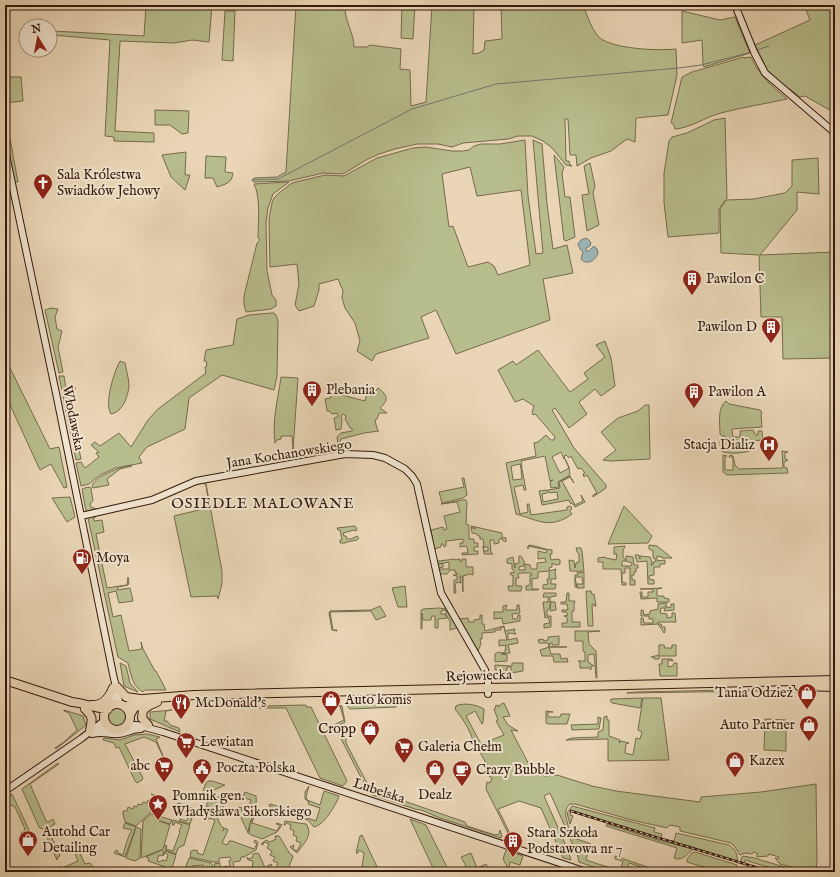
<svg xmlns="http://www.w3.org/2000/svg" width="840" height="877" viewBox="0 0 840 877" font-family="'IM FELL English',serif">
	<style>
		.green { fill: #b8bd8d; stroke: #766b4c; fill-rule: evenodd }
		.water { fill: #9cb7b8; stroke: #727873 }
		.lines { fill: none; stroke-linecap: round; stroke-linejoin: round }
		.stream { stroke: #727873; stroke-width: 1 }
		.secondary-casing { stroke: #34190b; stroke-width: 8 }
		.highway-casing { stroke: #34190b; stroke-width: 10 }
		.secondary { stroke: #f1e4d0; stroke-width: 6 }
		.highway { stroke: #ead6b6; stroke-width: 8 }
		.rail-casing { stroke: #34190b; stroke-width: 2.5 }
		.rail { stroke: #f1e4d0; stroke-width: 1; stroke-dasharray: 3; stroke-linecap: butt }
		.labels { text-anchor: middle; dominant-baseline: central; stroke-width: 4; stroke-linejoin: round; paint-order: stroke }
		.poi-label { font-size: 14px; fill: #34190b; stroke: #f1e4d0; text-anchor: start }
		.street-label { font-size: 14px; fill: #34190b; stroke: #f1e4d0 }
		.neighbourhood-label { font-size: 15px; letter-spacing: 1px; fill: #34190b; stroke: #f1e4d0 }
	</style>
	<rect width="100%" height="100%" fill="#ead6b6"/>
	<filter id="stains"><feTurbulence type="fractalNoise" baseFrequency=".005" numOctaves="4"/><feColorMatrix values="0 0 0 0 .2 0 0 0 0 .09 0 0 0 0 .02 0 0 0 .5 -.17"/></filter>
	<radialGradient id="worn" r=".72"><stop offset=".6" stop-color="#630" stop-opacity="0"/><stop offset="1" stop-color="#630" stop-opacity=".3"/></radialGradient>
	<!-- green -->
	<path class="green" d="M146 5H212L209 42 192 40 174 43 120 41 115 131 154 133V142L114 141V137L105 136 110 40 52 35 53 31 144 36Z
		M296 5H345C344 21 354 32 354 47H367L370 45 401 49 400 69 410 70 411 106 426 102 432 5H474L473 54 479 53 484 50 485 41 502 39 501 5H583C587 15 592 31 600 38 614 49 658 51 676 49L677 75 668 115 636 118 635 142 627 139 611 151 591 158 577 166 576 155H570L568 119H565L566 161H569L570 165 572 166 566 165 552 148 543 141 532 136H518L508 139 463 143 452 147 438 144H417L395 149 379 154 368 159 343 174 323 173 289 181 254 182 252 180 254 178 277 177 286 172Z
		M402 5H415L413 39 401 38Z
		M804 5H835V113L805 96 800 97 790 89 788 90 768 71 755 45 810 20Z
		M225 11H235L233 61 222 60Z
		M682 11 720 20 735 17 750 53 704 67 703 64 702 40 682 43Z
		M744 57V58L751 57C760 77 771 85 787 99 765 104 743 107 721 113 705 117 691 128 675 129L673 123H671L682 77 692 72Z
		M5 77H21L23 101 5 103Z
		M155 110 189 111 188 133 182 134 170 125H155Z
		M5 112 18 182H13L5 140Z
		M725 118 727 198 719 209V233L668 237 664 203V173L669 141 672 137 687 133 714 120Z
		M525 140 528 196 536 254 543 253 533 140 542 144 547 204 553 249 567 245 573 273 543 279 550 320 456 354 436 310 421 317 429 338 376 354 372 361 357 351 360 341 355 323 345 308 342 298 343 291 338 279 319 284V290L314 306 299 311 295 305 299 284 297 264 270 267 269 219 272 203 274 198 279 193 292 183 325 175 344 176 377 158 413 148 426 147 452 151H463L469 150 474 146 481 144H500ZM470 167 477 196 521 190 530 265 498 275 494 266 488 262 468 267 453 226 449 227 442 174Z
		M186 152 185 175H190L185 190 171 177 162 155Z
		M554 155 564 167 562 173 565 197H570L575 237 566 241 564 240Z
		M206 156 226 157 225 172 233 173C232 183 226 184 217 187L213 178H205Z
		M818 158 819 194 797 192V210L760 255 835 252V358L783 359 782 317H761L759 255 721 253 720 209 726 200 754 199 785 193 792 186V160Z
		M590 163 595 186 593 193 599 225 587 231 582 195 589 194 584 166Z
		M289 182 273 194 268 208 266 222 267 271 272 295 276 300V306L271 309 246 312 244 304V296L257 243 260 240 258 238C258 223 261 197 254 184Z
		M51 308 58 309 55 317 57 329 62 331 58 347 63 372 59 373 45 310Z
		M271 313H274L276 315 278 321 277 376 274 390 222 375 189 398 185 429 147 447 139 457 142 463 115 468 100 475 89 484 81 486 76 463 81 462 85 468 99 457 96 453 99 452 91 445 95 442 100 446 119 433 131 447 148 420 158 409 206 373 205 367 207 366 206 361H204L206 350 233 345 237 319 249 315Z
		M605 341 611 358 615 386 601 396 595 389 579 402 587 414 569 428 555 408 552 410 574 448 606 485V488L593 497V495L597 493 587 475 584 477 583 474 585 473 581 468 578 469 571 456 569 458 566 455 564 456 565 458 564 459 561 452 552 457 560 473 569 468 565 459 569 467 570 475 558 482 559 487 551 488 550 482 553 480 550 481 545 456 521 461 522 468 521 469 520 464 511 466 513 480 522 479 521 470 522 469 526 490H524L523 485 514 487 520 514 528 512 527 504H529L531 515 567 510V507L570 506 572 508 570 511 572 514C550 530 538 520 516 514L506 463 536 456 534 443 538 442 546 435 551 440H554L555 437 537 416 535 414 533 415 532 413 534 406 523 399 515 402 498 370 513 361 516 365 538 350 570 392 588 379 584 373 605 357 596 345Z
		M120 361 125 363C126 370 129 378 129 386 128 396 123 412 111 414 104 403 114 372 120 361Z
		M10 368 50 449 59 447 67 487 64 488 51 464 40 470 5 394V369Z
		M59 376H64L66 389 75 387V390L67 392 81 459 76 460Z
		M281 377 298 378 293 450 292 436H281V439L277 440 275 443C272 420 278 399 281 377Z
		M378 388C388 395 389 400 380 408L387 413H379L377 419 375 420 377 429 379 431 364 433 341 439 340 440 343 452 336 453 335 444H338L337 437 341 433 352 431V428H350L345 419 346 416 343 414 341 416 342 420 341 429 336 430 334 418 338 417 337 413 332 414 329 411H327L325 399 331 398 330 392 365 401 367 393 372 396Z
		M726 401 729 404 760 410 762 412 761 415 762 427 732 429 733 437H740V431L753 430 756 435H758V431H762L763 442 762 440 754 441 755 449C746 453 730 455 721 451L720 441 721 439 725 438V436H722L720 434C720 424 717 408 726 401Z
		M645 405H649L650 459 611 461 603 460 616 450 601 432 618 418 638 411Z
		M782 451 788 452 785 453V459L788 460 784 462V467L787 468 788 473 727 475 723 472V455L727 456 725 457V470H733V457H729L730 455 733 456 735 465 739 469 783 468Z
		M126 466H132L120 469 107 479 109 485 93 488 92 487C93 477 117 469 126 466Z
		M570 476 574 483 570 477 562 481 575 505 583 501 581 495 585 502 575 507 573 504 570 503 569 500 542 505 539 491 547 490V493L542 494 543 502 558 499 557 492 549 493 548 490 560 488 559 482Z
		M462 478H464L467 495 463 498 442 503 439 492 464 487Z
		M204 481 206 484 222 571V584L218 599 217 596 191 597 174 516 199 510V507L209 505 206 485 203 483 199 484Z
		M88 487 91 488 93 501 90 504 91 507 97 509 86 511 82 489Z
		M70 497 75 517 67 522 52 498Z
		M462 500H466L467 502 466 524 469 525V539H474V543H478V547H474V551H478V554L462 555V553H468L467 547 466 546 460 547V543H463V539L446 541V546L444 547 443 544H441V547L434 549 431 530 443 527 444 530 447 529 444 516 460 512 457 502 441 504Z
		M624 506 652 536 648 543 608 544Z
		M95 515V518H93L94 521 102 520 104 532 96 534 107 588 127 585 128 577 129 583 128 585 118 587 117 590 130 588 133 601 119 603 116 591 108 593 113 617 121 615 129 651 142 649 141 642 143 649 155 671H156L166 690H145L143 692C132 686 131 674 128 663L118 657 88 518Z
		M355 526 357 529 356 531 354 530 343 533 344 536H346L347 539H351L357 536 359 538 357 540 347 542 345 543H340V540H342L340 530H338L337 528Z
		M471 526 502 533V537L506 538V542L502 540V538L499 539V543L494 544V540H490L491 553 493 554H484L483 546 484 551H488V547H484L483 539H480V536H478L477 534 472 533 471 527 475 529 476 528Z
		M529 545C538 546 546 550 552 550V554H550L551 560 558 559 560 560V564L556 565 552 563V567L549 568 550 571 556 569 555 572 556 579H551V584H556L555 589H543V585L548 584 547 579H549V571L538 572V578L532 579V589H539L538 590H526V586L530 585V575H532L531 573H520L518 574 519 578H516V586H522L521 591H509L508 586H513V575H511L510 573 515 572 512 569V564L507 563V559L513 557 515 568V564L519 563V556H521L524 561V566L519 567V570H525V564L530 565 531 569H537V563L546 562 545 558 538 559V551L546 553 547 550 528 546V549V547Z
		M649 545 657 546 672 558H662V557L657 556V561L665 560V564H660V567H654V575L649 576V579L654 580V584H648L647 561 637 562 635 555H639L640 559V556L650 557 652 562 651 565H653V562H655V558H653V551L649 549Z
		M625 546 623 551V557L626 561H622V566H631L632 564V563L626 561V556L633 557 634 565H638V568H636V572H634V575H632V580H635V585H630V568H625V573H622V582L626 583V585H622L621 569H603V562H598V558L605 557 606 558 616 560 617 554H614V547Z
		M576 548H581L582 551 584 571H579V573L584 572V588H577V584H583L582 577H577L575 578 577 587H575V575H578L577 571H570L569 560 574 561 575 568 576 563 579 562V554L577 552Z
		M455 559V560L460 559V562L462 561V559H466V567H473V575L469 574 467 575 463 576V592L462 576H460L461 583 457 582 455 585 456 593H454V580H457V576L453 575H457V573H455V570H450L447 574H440L439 569H449V562L439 564 443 563V567L439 568 437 561H439Z
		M405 586 407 607H398L392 588Z
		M662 588 657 589V596H664V598L669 599V602H657V598L641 599 640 592H642V597H648V592H653V589H640Z
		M586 591H591L592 594H594L596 606H594V604H592L593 626H588Z
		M544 593H556V596L550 597V608L551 601 552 602H555L556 610 550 611V608L547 610V616H551V627L544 628V624L550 623 548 617 545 618 543 602H548V597H543Z
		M567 593H569V601H575L574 605V611H572V622H580V627H562V623H567V617L564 616 568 615 566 612H562V610H568L567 604H561V602H566Z
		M667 603 665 607 667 606V608L671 607V604H674V610L664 611 665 608H661L660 613 667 614V618L672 617V613H675L676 622H658V624H661L662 627H665V632L664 633 658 624 641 625V618H643L644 623H653V619H649V616H641V610H643L644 615 650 614V611L658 609V604Z
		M507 605 505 610H517V605H519L520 613 512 614 513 619H517L518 615H520V621L503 624 502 618 494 619V612H503V606Z
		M380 606 386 616 376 620 371 611 330 612 333 630H337V631L332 630 329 613 330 611 371 610Z
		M439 608 447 609 458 626 457 628 450 630V621L445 614 447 613 445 610 441 611V614H445L447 618 438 619V628H435V616H432L431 620H423L422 613V629H421V610H422L423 609Z
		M480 615H482V624H484L485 631 504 626 505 631 515 629 514 631 516 634 508 633V640L517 638 518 643 508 645 510 653 501 654 507 655V661L495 662V654L498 652 502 653 505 652 506 645 499 646V640H507L504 627H501V630H495V632L482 633V639H480L481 644 478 651 459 619 468 618 469 622H474V620L480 619Z
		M575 631H600L588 632 589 644 596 651 597 678H596L594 654 588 655V662L594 666H591V670L589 668H580V663L578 661H585V652L583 651V641H575Z
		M559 636V645H552V643H550L549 647H567H549L551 654H560L561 659 567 658 568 662H554L553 656H542L540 650 549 647 548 643H539L538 640 543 639 544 641 548 640V637Z
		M659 645H664L665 648H672V645H676V656H659V659H654V657H651L659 655Z
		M662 659H672L673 661 668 660V667L673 666 674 663H677V676H660L659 664H662Z
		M120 663 126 666 130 683 138 692 124 686Z
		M512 663H523V671L511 673V667H507V671L497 672V670H495V665L512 666Z
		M773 689 761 691 627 693 636 692Z
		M642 698 640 708 612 703 610 700 611 699Z
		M643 698H661L669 760 608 761V739L566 740 572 738 598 737V732L603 730 604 717 607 716V720H609V736L620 740 619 743 621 741 629 743 626 744 625 753 633 755 636 738 640 739 642 732 638 730Z
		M396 703V707L350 709 347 706 348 704Z
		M504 703 510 716 503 717 508 725 518 731 511 730 534 774V773L540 770 544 776 557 775 592 786 616 791 700 802 701 797 761 792 816 784 817 863 815 872H810L780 864 775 858 778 859 779 857 769 854 768 856 757 857V853L754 852 752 854 745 853 740 855 735 847 731 843 680 831V827L670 825 667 828 632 820 575 804H570C560 813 571 824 568 833L550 793 544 796 567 848 571 860 563 858 541 808 519 801 498 809 514 842 510 841 507 831 486 789 487 782 490 783 492 778 489 776 492 774 476 745H475V742L473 741C470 729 462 718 455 709L456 706C464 702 477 705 484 709L483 723 482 724 475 711 466 716 481 744 504 735 496 721 498 720 494 709 496 708 495 706 498 705 499 707 501 704Z
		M306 705V707H311L347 781 343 786 320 778 286 708H259V707L264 706Z
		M338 705 342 706 345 722 338 726 339 728 345 724 346 743 369 787V793L334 725 344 720 340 706H338Z
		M107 717a10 10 0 1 1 20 0a10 10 0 1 1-20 0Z
		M64 710 83 716 86 725 56 749 55 748 64 742 77 730 69 713 64 711Z
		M172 710 166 711 164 721H167L170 725 179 728 180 732 150 719V712Z
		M546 711 553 712H548V717H560L561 714H570L567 724H549L546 723Z
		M598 717 601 718 599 729 572 730 571 725 598 724Z
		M765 719 786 720V751L764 750Z
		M147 734 160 737 159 738 156 739 166 763 156 742 144 737 125 744 143 778 142 780 137 783 135 781 119 747 116 748 114 743 103 740V739L105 738 120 740 134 735Z
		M58 763 59 764 30 784 46 821 48 822 53 819 55 824 44 830 39 827 22 789Z
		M208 781H212L225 785 201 796 206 783Z
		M309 786 306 797 307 800 320 805 324 791 339 796C336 805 324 825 314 827L308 820 269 806 270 804 284 808V810L316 821 320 808 308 804 309 802 305 799V792Z
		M245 792 256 796C258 809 249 819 248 833L238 811 239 807 242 808 241 810 247 813 251 800 245 798 244 801 242 800Z
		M374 792H378L380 794 398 800 399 798 404 801 465 822 467 826 495 835 499 834 500 830 502 836 501 838 440 818 421 810 415 809 372 795Z
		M12 794 31 834 27 839 24 838 21 832 23 833 25 829 15 807 7 803 5 804V799Z
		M151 794 157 796 152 811 136 826 125 822 123 814V811H127L128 807 133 809 134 806 137 807 138 804 142 805 143 802 147 803 148 800 152 802 154 796Z
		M222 795 225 802 221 813 206 806 208 802Z
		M178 803 195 809 190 824 179 821 180 819 186 821 188 818 184 816 186 812 179 810 178 813H175Z
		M572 806 655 828 654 832 662 834 661 839 674 841 676 833 729 845C734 848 739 855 737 861L686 845 660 839 571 810 570 815 573 816 570 824 567 813Z
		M208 811 216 815 221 826 224 828 223 831 225 828 228 830 222 843 227 845 229 841H232L254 849 257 844 254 842 255 840 258 842 256 850 244 857H241L240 861 233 862 234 867 231 871 220 872 215 868 214 864 220 863V868L227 866V867H230L229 861 231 860 230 857 219 858V862H214L190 857 191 851 194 850 198 851 197 853 203 855 215 820 209 818 208 820H205Z
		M151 814 172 820 170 824 157 820 170 825 163 849 141 858 143 821Z
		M255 814 257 815 256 818 254 817 252 823 277 831 280 825 276 824 277 823 282 825 277 832 262 839 249 834 250 825Z
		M410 819 426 825 449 871 435 872Z
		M173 820 190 825 184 845 178 848 176 854 165 850V845L167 846 166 849 173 851 180 832 179 831 182 825 175 822 174 825H172Z
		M285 821 306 824C314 835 303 844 297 853L290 847 294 845 293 849 297 851 301 843 296 841 297 837 293 835 294 831 290 829 291 825 287 823 285 825H284Z
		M125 823 136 827 125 857 114 853 116 850 118 851V853L123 855C125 847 128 836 132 830L123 828Z
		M607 824 661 841 694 849C686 853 684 862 674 858L677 848 606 826Z
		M136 827 141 829 140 858 135 861 126 858Z
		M61 829 64 835 61 836 59 834 52 838 60 856 57 857 58 859 57 860 46 835 55 830Z
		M568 834 574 838 591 844 590 848 594 849V852L589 850 586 860 620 871 623 861 615 859V856L662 872H656L629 863 626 872H608L579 862 578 857Z
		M362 835 378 869 377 872 362 868 364 853 359 850 358 853H356L360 836Z
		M275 836H279L290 854 293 856 287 872H270L267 866 272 864 270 868 275 870 278 863 273 861 275 857 270 855 272 851 267 848 269 844 264 842 263 845 261 844 266 840 270 842 276 839Z
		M77 847 85 864 90 863 94 868 93 872H63L60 866 62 868 78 861 73 849Z
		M162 850 164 851 162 856 159 855 157 861 160 862 162 860 166 861 168 855 165 853 163 856 165 851 176 855 172 868 169 867 168 868 148 861 149 859 146 857Z
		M506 850 523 856 520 865 510 862 509 867 512 872H510L503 859Z
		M695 852 737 865 736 872H720L687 862V859L692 853Z
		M258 853 259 854 267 872H249L252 869 253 861 248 860 247 857 249 859 253 857V854Z
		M471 853 477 868 486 864 490 872H469L461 857Z
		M743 856 749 857V858L751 857 801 872H784L748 861 745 860 744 863 741 862V859Z
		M189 858 211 863 213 867 210 869 212 872H203V865L192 866V870L185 869Z"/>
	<!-- water -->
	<path class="water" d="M586 238 589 240 591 243 590 246 586 248V251H589L594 246 597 249 598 253C596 260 587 266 581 259L583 252 580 249 578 244 581 240Z"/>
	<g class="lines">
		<!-- stream -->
		<path class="stream" d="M757 50 769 46
			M252 180 278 179 412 109 496 84 679 68 701 65 752 52"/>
		<defs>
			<path id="secondary" d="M735 5 754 52 765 73 835 133
				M5 150 57 398 114 679C117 688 117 697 120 705
				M81 516 152 500 196 481 345 454 373 455 385 458 405 469 412 476 417 484 441 593 485 670 488 680V694
				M112 706 114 698 113 690
				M127 725H137L163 732 587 872
				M97 731 109 727
				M92 734C104 731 108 735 119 734 127 733 133 729 141 729
				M5 791 82 738 105 720"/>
			<path id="highway" d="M5 680 72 702C85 703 95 709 108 709
				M799 686 835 687
				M117 687 126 697 140 699
				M104 717a13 13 0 1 1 26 0a13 13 0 1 1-26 0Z
				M91 705C103 706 109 698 113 688
				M125 707 143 699 194 695 835 680
				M85 709C94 718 92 719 90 731
				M130 715 134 708 142 704
				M148 725 142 718 143 710 150 705 157 702"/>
		</defs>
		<!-- secondary casing -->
		<use href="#secondary" class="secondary-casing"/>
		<!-- highway casing -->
		<use href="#highway" class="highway-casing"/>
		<!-- secondary -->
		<use href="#secondary" class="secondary"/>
		<!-- highway -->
		<use href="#highway" class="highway"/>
		<defs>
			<path id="rail" d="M571 811C638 832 705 852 772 872"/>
		</defs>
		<!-- rail casing -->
		<use href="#rail" class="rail-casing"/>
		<!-- rail -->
		<use href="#rail" class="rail"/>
	</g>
	<!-- icons -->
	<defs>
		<symbol id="church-pin" viewBox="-11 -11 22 30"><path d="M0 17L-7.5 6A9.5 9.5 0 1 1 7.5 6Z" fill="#8f2418" stroke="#f1e4d0"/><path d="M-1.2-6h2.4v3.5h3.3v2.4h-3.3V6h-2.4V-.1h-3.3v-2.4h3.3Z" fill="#fff"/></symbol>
		<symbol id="building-pin" viewBox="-11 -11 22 30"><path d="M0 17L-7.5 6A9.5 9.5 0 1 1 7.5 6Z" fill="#8f2418" stroke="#f1e4d0"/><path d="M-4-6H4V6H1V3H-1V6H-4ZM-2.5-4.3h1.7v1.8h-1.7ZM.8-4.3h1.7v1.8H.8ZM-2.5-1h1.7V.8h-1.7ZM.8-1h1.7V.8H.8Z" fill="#fff"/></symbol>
		<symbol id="hospital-pin" viewBox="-11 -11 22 30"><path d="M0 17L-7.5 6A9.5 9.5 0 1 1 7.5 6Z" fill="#8f2418" stroke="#f1e4d0"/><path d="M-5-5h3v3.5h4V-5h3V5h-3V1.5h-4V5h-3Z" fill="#fff"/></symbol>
		<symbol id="fuel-pin" viewBox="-11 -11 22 30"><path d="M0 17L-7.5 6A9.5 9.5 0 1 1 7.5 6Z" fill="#8f2418" stroke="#f1e4d0"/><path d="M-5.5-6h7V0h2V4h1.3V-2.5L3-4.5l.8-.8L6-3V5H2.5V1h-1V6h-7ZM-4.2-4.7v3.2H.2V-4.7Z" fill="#fff"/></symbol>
		<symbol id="shop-pin" viewBox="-11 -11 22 30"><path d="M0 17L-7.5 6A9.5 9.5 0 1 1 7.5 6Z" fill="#8f2418" stroke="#f1e4d0"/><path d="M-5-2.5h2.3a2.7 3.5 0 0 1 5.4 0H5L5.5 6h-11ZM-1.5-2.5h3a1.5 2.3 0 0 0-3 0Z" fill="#fff"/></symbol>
		<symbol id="restaurant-pin" viewBox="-11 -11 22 30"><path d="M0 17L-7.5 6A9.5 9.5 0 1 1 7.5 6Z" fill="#8f2418" stroke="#f1e4d0"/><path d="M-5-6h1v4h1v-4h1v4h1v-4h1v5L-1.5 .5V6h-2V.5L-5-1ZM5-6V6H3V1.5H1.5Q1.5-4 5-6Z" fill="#fff"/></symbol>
		<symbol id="supermarket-pin" viewBox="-11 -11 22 30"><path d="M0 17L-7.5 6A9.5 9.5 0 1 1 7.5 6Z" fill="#8f2418" stroke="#f1e4d0"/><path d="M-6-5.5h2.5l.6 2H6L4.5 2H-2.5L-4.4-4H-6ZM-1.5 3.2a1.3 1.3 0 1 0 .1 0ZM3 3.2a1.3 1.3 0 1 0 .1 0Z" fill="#fff"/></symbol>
		<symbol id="civic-pin" viewBox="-11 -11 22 30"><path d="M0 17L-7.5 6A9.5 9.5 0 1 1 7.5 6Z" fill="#8f2418" stroke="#f1e4d0"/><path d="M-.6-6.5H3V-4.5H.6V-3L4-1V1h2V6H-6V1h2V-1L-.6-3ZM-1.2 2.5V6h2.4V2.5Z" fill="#fff"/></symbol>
		<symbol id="cafe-pin" viewBox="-11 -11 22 30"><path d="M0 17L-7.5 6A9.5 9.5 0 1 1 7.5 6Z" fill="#8f2418" stroke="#f1e4d0"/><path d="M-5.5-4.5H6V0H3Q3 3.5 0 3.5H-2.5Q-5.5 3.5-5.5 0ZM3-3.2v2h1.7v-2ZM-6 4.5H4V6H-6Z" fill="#fff"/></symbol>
		<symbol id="sight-pin" viewBox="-11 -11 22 30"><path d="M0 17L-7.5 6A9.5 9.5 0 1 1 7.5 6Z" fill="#8f2418" stroke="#f1e4d0"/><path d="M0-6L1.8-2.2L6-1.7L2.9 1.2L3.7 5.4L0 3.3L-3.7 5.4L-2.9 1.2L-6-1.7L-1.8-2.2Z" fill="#fff"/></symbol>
	</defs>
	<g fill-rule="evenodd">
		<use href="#church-pin" x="32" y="172" width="22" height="30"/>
		<use href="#building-pin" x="681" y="268" width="22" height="30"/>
		<use href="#building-pin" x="760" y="316" width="22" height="30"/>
		<use href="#building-pin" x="301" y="379" width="22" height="30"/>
		<use href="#building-pin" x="683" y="381" width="22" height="30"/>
		<use href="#hospital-pin" x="758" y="434" width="22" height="30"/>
		<use href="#fuel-pin" x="71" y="547" width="22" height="30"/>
		<use href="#shop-pin" x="796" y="682" width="22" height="30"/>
		<use href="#shop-pin" x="320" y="689" width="22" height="30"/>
		<use href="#restaurant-pin" x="170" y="692" width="22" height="30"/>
		<use href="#shop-pin" x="798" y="714" width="22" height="30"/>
		<use href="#shop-pin" x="359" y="718" width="22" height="30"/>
		<use href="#supermarket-pin" x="175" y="731" width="22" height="30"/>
		<use href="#supermarket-pin" x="393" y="736" width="22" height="30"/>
		<use href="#shop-pin" x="724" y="750" width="22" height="30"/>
		<use href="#supermarket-pin" x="153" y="755" width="22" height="30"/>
		<use href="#civic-pin" x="191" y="757" width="22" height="30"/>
		<use href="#shop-pin" x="424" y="758" width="22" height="30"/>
		<use href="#cafe-pin" x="451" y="759" width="22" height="30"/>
		<use href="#sight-pin" x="147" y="793" width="22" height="30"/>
		<use href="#shop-pin" x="17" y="829" width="22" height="30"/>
		<use href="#building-pin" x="502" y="830" width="22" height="30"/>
	</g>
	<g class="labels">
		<!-- poi labels -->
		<g class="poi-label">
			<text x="57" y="175">Sala Królestwa<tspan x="57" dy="16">Swiadków Jehowy</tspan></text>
			<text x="706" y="279">Pawilon C</text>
			<text x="757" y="327" text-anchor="end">Pawilon D</text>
			<text x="326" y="390">Plebania</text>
			<text x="708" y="392">Pawilon A</text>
			<text x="755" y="445" text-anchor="end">Stacja Dializ</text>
			<text x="96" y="558">Moya</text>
			<text x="793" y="693" text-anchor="end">Tania Odzież</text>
			<text x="345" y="700">Auto komis</text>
			<text x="195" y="703">McDonald's</text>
			<text x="795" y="725" text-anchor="end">Auto Partner</text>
			<text x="356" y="729" text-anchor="end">Cropp</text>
			<text x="200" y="742">Lewiatan</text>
			<text x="418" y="747">Galeria Chełm</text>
			<text x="749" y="761">Kazex</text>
			<text x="150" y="766" text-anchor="end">abc</text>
			<text x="216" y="768">Poczta Polska</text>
			<text x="476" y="770">Crazy Bubble</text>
			<text x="435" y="795" text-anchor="middle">Dealz</text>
			<text x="172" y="796">Pomnik gen.<tspan x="172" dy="16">Władysława Sikorskiego</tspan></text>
			<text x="42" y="832">Autohd Car<tspan x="42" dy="16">Detailing</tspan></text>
			<text x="527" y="833">Stara Szkoła<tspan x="527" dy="16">Podstawowa nr 7</tspan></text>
		</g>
		<!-- street labels -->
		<g class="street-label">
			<text transform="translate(73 418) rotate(79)">Włodawska</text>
			<text transform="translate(289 454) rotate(-9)">Jana Kochanowskiego</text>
			<text transform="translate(479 676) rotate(-2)">Rejowiecka</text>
			<text transform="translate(379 791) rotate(18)">Lubelska</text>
		</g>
		<!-- neighbourhood labels -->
		<g class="neighbourhood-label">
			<text x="263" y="503">OSIEDLE MALOWANE</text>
		</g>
	</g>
	<!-- margin -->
	<rect width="840" height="877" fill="none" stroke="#ead6b6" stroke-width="20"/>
	<rect x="6" y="6" width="828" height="865" fill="none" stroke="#34190b" stroke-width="2"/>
	<rect x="10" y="10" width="820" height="857" fill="none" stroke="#34190b"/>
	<!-- north arrow -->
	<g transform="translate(38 38) rotate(350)"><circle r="19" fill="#f1e4d0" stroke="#a59381"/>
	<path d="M0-3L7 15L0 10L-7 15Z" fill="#8f2418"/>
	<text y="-6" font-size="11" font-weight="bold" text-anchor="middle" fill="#34190b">N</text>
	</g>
	<rect width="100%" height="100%" filter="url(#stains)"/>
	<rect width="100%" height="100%" fill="url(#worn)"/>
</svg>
